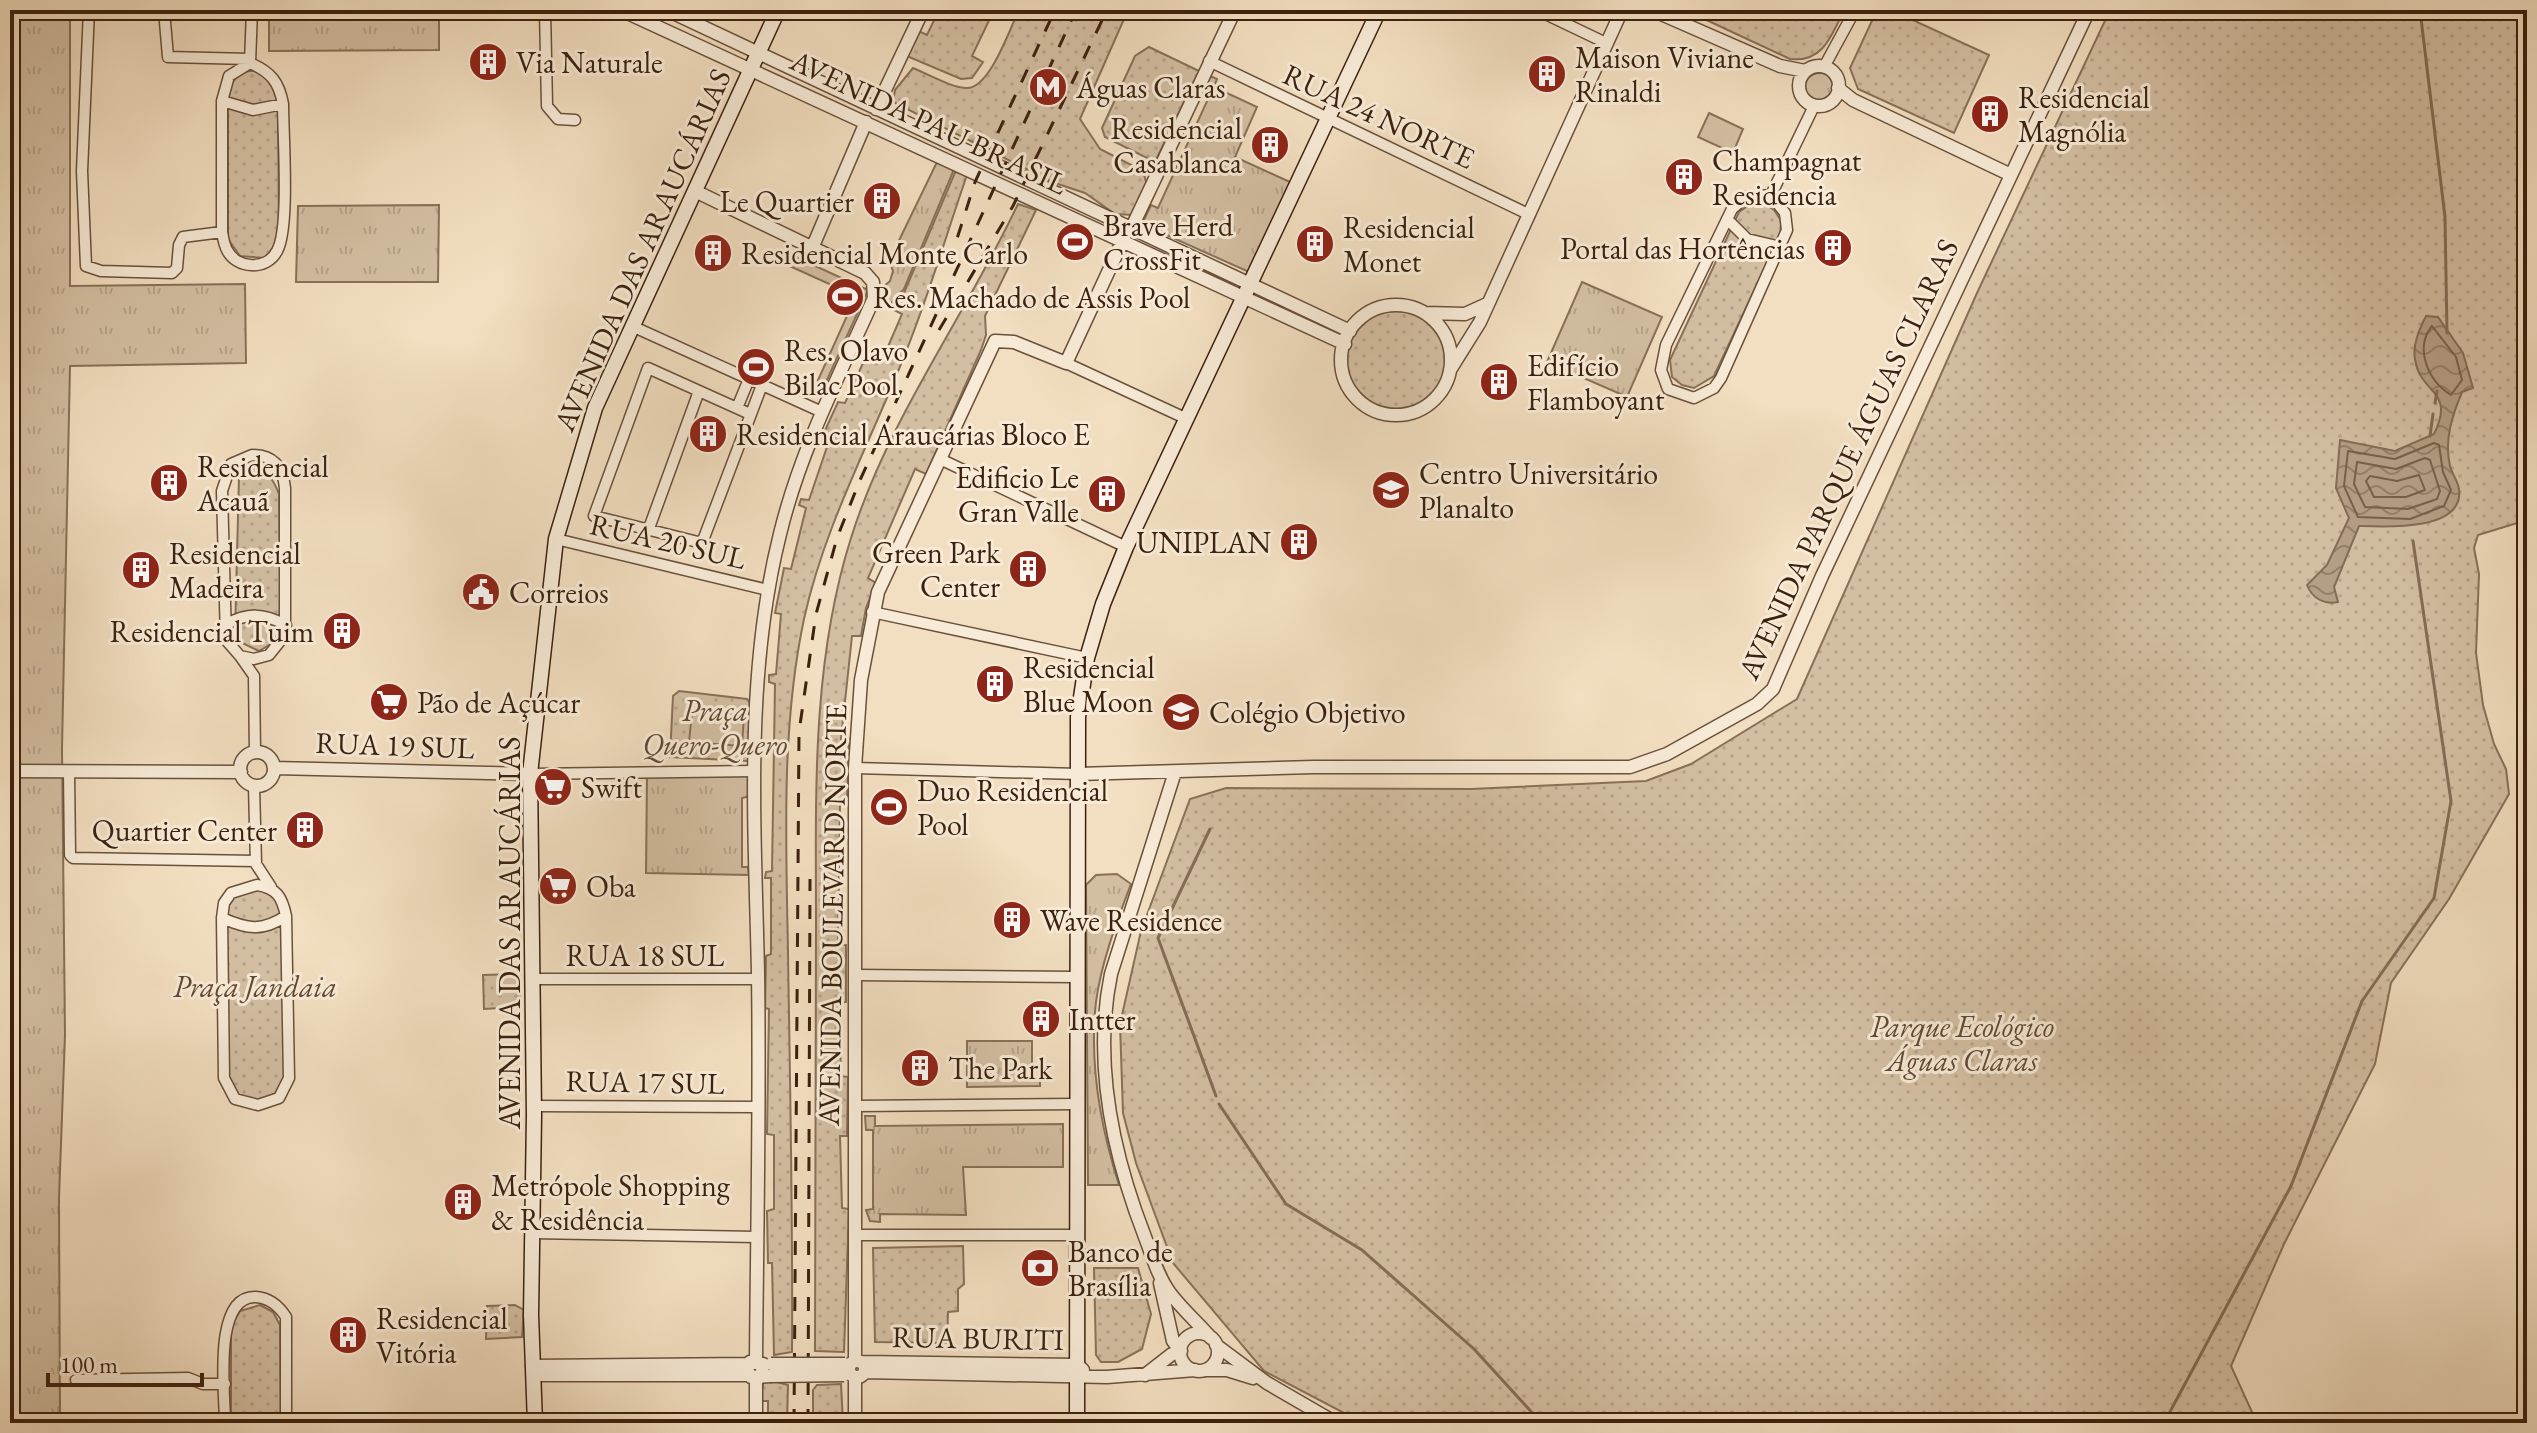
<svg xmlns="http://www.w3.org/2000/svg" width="2537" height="1433" viewBox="0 0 2537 1433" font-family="'EB Garamond',serif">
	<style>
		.grass { fill: url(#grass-tufts); stroke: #887058; stroke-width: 2 }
		.park { fill: url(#park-dots); stroke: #887058; stroke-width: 2 }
		.garden { fill: #d3bea2; stroke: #887058; stroke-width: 2 }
		.water { fill: url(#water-waves); stroke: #846c55; stroke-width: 2 }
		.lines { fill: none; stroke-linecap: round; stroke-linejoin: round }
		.shore { stroke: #78604a; stroke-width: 2 }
		.stream { stroke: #846c55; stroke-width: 3 }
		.minor-casing { stroke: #6a503b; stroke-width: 13 }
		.tertiary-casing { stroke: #6a503b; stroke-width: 15 }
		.secondary-casing { stroke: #3c210f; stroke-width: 17 }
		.minor { stroke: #f7ead6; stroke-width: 10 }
		.tertiary { stroke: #f7ead6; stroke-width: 12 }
		.secondary { stroke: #f7ead6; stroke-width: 14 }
		.rail { stroke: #3c210f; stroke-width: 3; stroke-dasharray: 14 14; stroke-linecap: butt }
		.tertiary-bridge-casing { stroke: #6a503b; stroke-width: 15; stroke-linecap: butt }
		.tertiary-bridge { stroke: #f7ead6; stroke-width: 12 }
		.labels { text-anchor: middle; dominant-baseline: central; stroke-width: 6; stroke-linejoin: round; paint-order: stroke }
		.poi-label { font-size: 30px; fill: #3c210f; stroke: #f7ead6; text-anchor: start }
		.street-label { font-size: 30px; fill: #3c210f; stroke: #f7ead6 }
		.park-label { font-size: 30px; font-style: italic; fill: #624834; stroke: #f7ead6 }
	</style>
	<defs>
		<pattern id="grass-tufts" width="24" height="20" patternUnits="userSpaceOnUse" patternTransform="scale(2)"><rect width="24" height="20" fill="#d3bea2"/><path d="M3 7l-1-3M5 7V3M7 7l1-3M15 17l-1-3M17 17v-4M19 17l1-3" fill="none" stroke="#b6a38a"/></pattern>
		<pattern id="park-dots" width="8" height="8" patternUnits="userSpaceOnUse" patternTransform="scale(2)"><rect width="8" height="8" fill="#d3bea2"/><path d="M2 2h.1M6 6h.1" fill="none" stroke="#b6a38a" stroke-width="1.8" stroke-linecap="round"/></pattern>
		<pattern id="water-waves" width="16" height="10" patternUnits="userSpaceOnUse" patternTransform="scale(2)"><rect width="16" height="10" fill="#b49e84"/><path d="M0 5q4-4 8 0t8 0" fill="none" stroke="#94806a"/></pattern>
	</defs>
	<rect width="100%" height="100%" fill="#f2dec0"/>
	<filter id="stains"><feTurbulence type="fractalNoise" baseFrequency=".0025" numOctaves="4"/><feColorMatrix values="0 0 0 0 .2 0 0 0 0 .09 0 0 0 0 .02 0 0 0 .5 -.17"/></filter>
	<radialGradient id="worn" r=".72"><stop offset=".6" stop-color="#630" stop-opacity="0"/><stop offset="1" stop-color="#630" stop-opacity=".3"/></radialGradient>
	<!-- grass -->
	<path class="grass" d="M10 10H70V286L245 284 246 363 70 366 62 748 65 1035 59 1198 60 1423H10Z
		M269 10H439V50L269 51Z
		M1803 90a17 17 0 1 1 34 0a17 17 0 1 1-34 0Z
		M1210 76 1217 79 1214 87 1257 107 1235 157 1290 182 1249 272 1142 224 1151 205 1158 208 1209 97 1202 93Z
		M939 158 955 167 904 289 888 307 882 288 890 281 893 271 889 261Z
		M439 205 438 282H296L298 206Z
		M1582 282 1662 317 1627 397 1547 362Z
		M647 775H750V796L742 798V867H748L749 875 646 873Z
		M1117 874 1131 884C1117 921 1101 963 1096 1002 1089 1063 1101 1128 1119 1185H1088L1086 885 1096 875Z
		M967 1041H1032V1079L1040 1080V1086L967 1087Z
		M865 1116H875V1126L1063 1124V1167H963L966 1215 880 1214V1222L870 1221 866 1210 873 1209V1130H866Z"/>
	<!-- park -->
	<path class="park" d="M939 10H994L972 56 983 62 972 78 961 79 902 54 914 29 927 35Z
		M1019 10H1128L1080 119 1100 149 1143 171 1147 185 1133 215 1115 214 1085 193 1052 182 893 102 895 90 913 68C928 74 952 88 967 88 990 88 1010 28 1019 10Z
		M1685 10H1844C1832 35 1823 63 1790 59Z
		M1877 10H1891L1989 55 1954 133 1858 89 1850 68Z
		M2110 10H2527V520L2478 535 2474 548 2479 574 2476 653 2483 705 2494 744 2506 769 2509 794 2449 899 2391 983 2375 1064 2284 1244 2231 1366 2257 1423H1363L1264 1371 1173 1263 1136 1163 1123 1113 1120 1024 1141 931 1190 799 1226 788 1471 789 1646 781 1691 764 1797 699 1977 293Z
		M1149 47 1199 71 1155 162 1105 137 1102 128 1135 56Z
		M261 70 274 79 278 95 279 244 264 258 240 256 228 239V93L231 84 241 72Z
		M956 170 967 175C945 238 927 302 901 364 867 449 824 528 804 619 781 727 786 841 788 952 790 1085 793 1219 792 1352L774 1355 772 1263H768L767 1211 774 1209V1135L767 1134 769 1009 765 1008 766 956 771 954V878H765L766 872 772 871 775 684 769 682V675L776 674 781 614 775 613 784 568 791 569 806 508 799 505 801 499 809 500 829 441 822 437 838 402 845 403 868 352 884 356 902 314 888 307 901 292 904 293Z
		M1764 203 1774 210 1782 222 1780 235 1714 376 1694 388 1682 385 1672 377 1670 360 1739 212 1751 204Z
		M1018 204 1036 210 985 316 986 335 981 350 926 474 915 469 868 578 876 583 866 608 861 636H852L841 739H849L847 800 840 802 838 945H846V1002L839 1003 841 1076 848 1077 847 1136H840L842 1208 849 1209 844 1352 815 1351C816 1210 815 1069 816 928 816 798 811 664 851 538 889 417 965 317 1018 204Z
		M1344 361a52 52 0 1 1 104 0a52 52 0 1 1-104 0Z
		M251 466C267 471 273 478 279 494L281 629 271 644 259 651 242 643 235 634 239 477Z
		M679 691 747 699 752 706V755L748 761 670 757 673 696Z
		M248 885 283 899 286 1089 265 1104 228 1091 224 903Z
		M519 974 520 1007 484 1009 483 975Z
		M963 1246 964 1284 958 1289V1311L948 1312 947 1343 875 1342 873 1248Z
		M1094 1268H1138L1151 1314 1142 1349 1118 1362H1101L1096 1355Z
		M260 1305 273 1312 280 1325 281 1423H231V1326L240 1311Z
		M515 1305 524 1310 522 1337 486 1339 487 1306Z
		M769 1380 788 1385 787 1423H768V1401H760L763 1383Z
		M841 1384 843 1423H813V1390L817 1385Z"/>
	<!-- garden -->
	<path class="garden" d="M1709 113 1743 129 1733 153 1698 137Z
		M789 254 868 290 821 393 814 389 856 296 785 264Z
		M692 712 744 716 742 746 689 742Z"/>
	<!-- water -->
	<path class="water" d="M2426 316 2438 317 2463 353 2473 388 2462 392C2452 416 2444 440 2450 466 2452 474 2458 481 2459 489 2465 532 2383 527 2359 526L2334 587 2338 602C2324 605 2312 598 2307 585L2327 565 2349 518 2336 488 2340 440 2395 451 2434 434C2456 389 2420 395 2415 359 2412 345 2420 328 2426 316Z"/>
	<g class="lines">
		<!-- shore -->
		<path class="shore" d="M2432 326 2456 357 2462 380 2451 395C2428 381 2414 348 2432 326Z
			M2434 443 2439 445 2443 472 2451 490 2444 506 2410 519 2358 517 2344 486 2348 451 2395 459Z
			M2425 458 2430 460 2440 491 2437 499 2408 509 2365 507 2354 484 2357 462 2396 469Z
			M2419 475 2425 490 2406 497H2374L2366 481 2370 476 2397 481Z"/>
		<!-- stream -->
		<path class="stream" d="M2420 10 2445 217 2447 333
			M2435 403 2437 391
			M2430 436 2433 414
			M1210 829 1158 938 1216 1096
			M1219 1104 1286 1204 1362 1250 1474 1349 1537 1418 1549 1423
			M2164 1423 2291 1186 2362 1001 2434 898 2451 801 2413 541"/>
		<defs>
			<path id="minor" d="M89 10 82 171 86 266 101 271 172 273 177 268 179 245 183 237 222 232
				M164 10 168 57 250 59
				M545 10 547 106 558 119 575 120
				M1537 10 1606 43
				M1209 61 1528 214
				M250 63C271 72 279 82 283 104 283 134 290 229 277 251 267 271 236 269 227 250 224 245 223 237 222 232V101L229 76Z
				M250 63 252 10
				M1824 67 1855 10
				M222 101 253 110 283 104
				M1771 195 1785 213 1787 230 1721 378 1714 388 1694 398 1668 389 1661 370 1666 345 1732 209 1746 197Z
				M1771 195 1814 106
				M1727 219 1747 239 1780 247
				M634 327 822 412
				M1066 363 1185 418
				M737 408 749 379
				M750 414 648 368 594 516 702 543 762 385
				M252 455C275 455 283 468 285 488V635L269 655 254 659 240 656 226 640 222 491 231 464Z
				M940 459 1126 547
				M648 531 699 391
				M556 539 768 590
				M872 612 1087 658
				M225 625C248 612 263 613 286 625
				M240 656 254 676 255 753
				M855 768 1078 774
				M69 771 70 855 73 858 256 861
				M530 774 754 771
				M254 786 256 864 271 887
				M257 885C277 888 282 897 286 916L289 1078 279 1098 258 1105 235 1099 224 1078 222 918 224 903 231 893Z
				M222 918C247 929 262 932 286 916
				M855 975 1076 977
				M531 979H758
				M534 1106 756 1107
				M855 1106 1077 1104
				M532 1233 757 1237
				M854 1235H1077
				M76 1380 188 1378 203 1384H225
				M225 1423C225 1394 212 1295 256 1297 269 1298 279 1306 286 1317V1423"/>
			<path id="tertiary" d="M621 10 1345 344
				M667 10 1350 331
				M1652 10 1780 66 1805 71
				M1799 86a20 20 0 1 1 40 0a20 20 0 1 1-40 0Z
				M1838 88 1853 100 2011 175
				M876 109 923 10
				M697 192 865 273 873 282 874 298C839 376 800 451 780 534 744 677 755 828 758 973 760 1102 757 1232 756 1360
				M1132 227 1235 10
				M813 246 866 122
				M1341 360a55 55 0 1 1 110 0a55 55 0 1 1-110 0Z
				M1426 313 1465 314 1487 304
				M1450 370 1480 322 1622 10
				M240 769a17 17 0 1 1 34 0a17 17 0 1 1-34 0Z
				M274 768 530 774
				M10 771 241 772
				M1175 772 1111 974C1093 1061 1113 1155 1145 1237 1152 1255 1158 1277 1170 1293 1182 1309 1198 1323 1211 1338
				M1078 774 1313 767H1630L1667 754 1757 704 1773 689 1822 576 2089 10
				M1160 1283 1173 1341 1181 1351
				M1180 1352a19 19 0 1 1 38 0a19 19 0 1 1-38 0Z
				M1216 1345 1267 1383 1336 1423
				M849 1369a8 8 0 1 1 16 0a8 8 0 1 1-16 0Z
				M855 1361V768L861 680 878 592 995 341 1014 342 1066 363 1123 240
				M862 1362 1078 1365 1083 1370
				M532 1366 748 1364
				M1205 1370H1227L1253 1378
				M865 1372 1107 1377 1195 1370
				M533 1375H749
				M1145 1375 1172 1354 1180 1352
				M761 1377 763 1364 750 1362 747 1370 751 1377 770 1376
				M855 1377V1423
				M756 1378V1423"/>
			<path id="secondary" d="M535 1423 531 1315 534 1115 530 774 556 539 595 408 778 10
				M1077 1423 1078 717 1087 658 1103 604 1126 547 1379 10"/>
		</defs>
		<!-- minor casing -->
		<use href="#minor" class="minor-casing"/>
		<!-- tertiary casing -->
		<use href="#tertiary" class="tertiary-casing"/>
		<!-- secondary casing -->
		<use href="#secondary" class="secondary-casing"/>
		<!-- minor -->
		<use href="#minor" class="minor"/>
		<!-- tertiary -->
		<use href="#tertiary" class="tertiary"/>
		<!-- secondary -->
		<use href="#secondary" class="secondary"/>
		<!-- rail -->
		<path class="rail" d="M949 264 975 182 1055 10
			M939 330 1013 206 1107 10
			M794 1423 799 732 816 614 837 538 860 480 1076 10
			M808 1423 810 879"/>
		<defs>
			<path id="tertiary-bridge" d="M771 1364H845
				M770 1376 844 1375"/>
		</defs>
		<!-- tertiary-bridge casing -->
		<use href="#tertiary-bridge" class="tertiary-bridge-casing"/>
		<!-- tertiary-bridge -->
		<use href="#tertiary-bridge" class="tertiary-bridge"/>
	</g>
	<!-- icons -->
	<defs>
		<symbol id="building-disc" viewBox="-11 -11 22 22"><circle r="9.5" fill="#8f2418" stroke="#f7ead6"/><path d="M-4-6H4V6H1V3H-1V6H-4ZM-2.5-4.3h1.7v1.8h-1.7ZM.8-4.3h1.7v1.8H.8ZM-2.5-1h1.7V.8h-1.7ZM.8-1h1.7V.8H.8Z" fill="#fff"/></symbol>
		<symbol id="metro-disc" viewBox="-11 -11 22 22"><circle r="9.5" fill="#8f2418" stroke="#f7ead6"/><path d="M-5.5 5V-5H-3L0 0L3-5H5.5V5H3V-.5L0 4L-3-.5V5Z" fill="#fff"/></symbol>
		<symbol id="stadium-disc" viewBox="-11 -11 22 22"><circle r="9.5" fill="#8f2418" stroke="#f7ead6"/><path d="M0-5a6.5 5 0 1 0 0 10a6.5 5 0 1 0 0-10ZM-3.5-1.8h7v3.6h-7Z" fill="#fff"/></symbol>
		<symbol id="university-disc" viewBox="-11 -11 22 22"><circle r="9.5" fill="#8f2418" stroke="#f7ead6"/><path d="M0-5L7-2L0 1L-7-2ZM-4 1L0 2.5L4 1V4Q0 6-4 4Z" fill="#fff"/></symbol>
		<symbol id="civic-disc" viewBox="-11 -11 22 22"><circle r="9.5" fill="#8f2418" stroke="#f7ead6"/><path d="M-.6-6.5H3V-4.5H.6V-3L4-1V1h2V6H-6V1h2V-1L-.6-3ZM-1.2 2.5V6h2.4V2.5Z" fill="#fff"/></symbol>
		<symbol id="supermarket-disc" viewBox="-11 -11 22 22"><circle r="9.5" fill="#8f2418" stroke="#f7ead6"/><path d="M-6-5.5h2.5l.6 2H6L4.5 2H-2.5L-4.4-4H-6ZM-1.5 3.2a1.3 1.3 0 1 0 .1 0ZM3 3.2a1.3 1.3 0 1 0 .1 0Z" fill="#fff"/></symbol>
		<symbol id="school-disc" viewBox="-11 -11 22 22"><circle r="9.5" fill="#8f2418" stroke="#f7ead6"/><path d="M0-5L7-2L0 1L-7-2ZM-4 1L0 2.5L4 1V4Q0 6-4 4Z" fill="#fff"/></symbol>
		<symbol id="bank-disc" viewBox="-11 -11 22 22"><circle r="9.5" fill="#8f2418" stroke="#f7ead6"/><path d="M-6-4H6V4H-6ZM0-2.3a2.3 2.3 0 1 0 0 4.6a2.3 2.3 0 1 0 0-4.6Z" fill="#fff"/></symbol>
	</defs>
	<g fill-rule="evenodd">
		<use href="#building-disc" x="466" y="40" width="44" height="44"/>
		<use href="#building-disc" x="1525" y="52" width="44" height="44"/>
		<use href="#metro-disc" x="1026" y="65" width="44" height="44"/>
		<use href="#building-disc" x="1968" y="92" width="44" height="44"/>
		<use href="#building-disc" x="1248" y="123" width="44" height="44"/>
		<use href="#building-disc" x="1662" y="155" width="44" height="44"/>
		<use href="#building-disc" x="860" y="179" width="44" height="44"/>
		<use href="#stadium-disc" x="1053" y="220" width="44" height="44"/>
		<use href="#building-disc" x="1293" y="222" width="44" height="44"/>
		<use href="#building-disc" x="1811" y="226" width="44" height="44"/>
		<use href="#building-disc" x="691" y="231" width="44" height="44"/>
		<use href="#stadium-disc" x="823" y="275" width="44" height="44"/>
		<use href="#stadium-disc" x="734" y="345" width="44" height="44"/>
		<use href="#building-disc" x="1477" y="360" width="44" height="44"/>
		<use href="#building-disc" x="686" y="412" width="44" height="44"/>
		<use href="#building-disc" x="147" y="461" width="44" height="44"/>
		<use href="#university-disc" x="1369" y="468" width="44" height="44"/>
		<use href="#building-disc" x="1085" y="472" width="44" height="44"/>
		<use href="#building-disc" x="1277" y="520" width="44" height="44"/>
		<use href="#building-disc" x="1006" y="547" width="44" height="44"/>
		<use href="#building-disc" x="119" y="548" width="44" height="44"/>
		<use href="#civic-disc" x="459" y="570" width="44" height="44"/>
		<use href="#building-disc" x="320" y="609" width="44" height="44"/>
		<use href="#building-disc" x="973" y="662" width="44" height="44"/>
		<use href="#supermarket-disc" x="367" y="680" width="44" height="44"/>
		<use href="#school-disc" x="1159" y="690" width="44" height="44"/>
		<use href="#supermarket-disc" x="531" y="765" width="44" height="44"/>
		<use href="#stadium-disc" x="867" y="785" width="44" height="44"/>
		<use href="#building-disc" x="283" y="808" width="44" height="44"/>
		<use href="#supermarket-disc" x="536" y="864" width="44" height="44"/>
		<use href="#building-disc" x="990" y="898" width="44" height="44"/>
		<use href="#building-disc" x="1019" y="997" width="44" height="44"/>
		<use href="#building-disc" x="898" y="1046" width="44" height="44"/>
		<use href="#building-disc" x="441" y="1180" width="44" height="44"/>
		<use href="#bank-disc" x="1018" y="1246" width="44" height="44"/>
		<use href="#building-disc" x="326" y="1313" width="44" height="44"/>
	</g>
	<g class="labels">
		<!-- poi labels -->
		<g class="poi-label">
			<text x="1575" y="57">Maison Viviane<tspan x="1575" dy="34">Rinaldi</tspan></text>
			<text x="516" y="62">Via Naturale</text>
			<text x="1076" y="87">Águas Claras</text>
			<text x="2018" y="97">Residencial<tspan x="2018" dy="34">Magnólia</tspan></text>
			<text x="1242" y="128" text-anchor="end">Residencial<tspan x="1242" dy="34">Casablanca</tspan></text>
			<text x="1712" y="160">Champagnat<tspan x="1712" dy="34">Residencia</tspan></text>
			<text x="854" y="201" text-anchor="end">Le Quartier</text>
			<text x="1103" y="225">Brave Herd<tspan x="1103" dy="34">CrossFit</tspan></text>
			<text x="1343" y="227">Residencial<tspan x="1343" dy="34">Monet</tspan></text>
			<text x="1805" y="248" text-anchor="end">Portal das Hortências</text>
			<text x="741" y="253">Residencial Monte Carlo</text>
			<text x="873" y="297">Res. Machado de Assis Pool</text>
			<text x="784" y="350">Res. Olavo<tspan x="784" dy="34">Bilac Pool</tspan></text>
			<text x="1527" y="365">Edifício<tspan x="1527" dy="34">Flamboyant</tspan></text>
			<text x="736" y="434">Residencial Araucárias Bloco E</text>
			<text x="197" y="466">Residencial<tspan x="197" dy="34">Acauã</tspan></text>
			<text x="1419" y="473">Centro Universitário<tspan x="1419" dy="34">Planalto</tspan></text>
			<text x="1079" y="477" text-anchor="end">Edificio Le<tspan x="1079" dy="34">Gran Valle</tspan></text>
			<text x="1271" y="542" text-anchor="end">UNIPLAN</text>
			<text x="1000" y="552" text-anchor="end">Green Park<tspan x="1000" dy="34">Center</tspan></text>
			<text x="169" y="553">Residencial<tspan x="169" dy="34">Madeira</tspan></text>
			<text x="509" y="592">Correios</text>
			<text x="314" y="631" text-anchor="end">Residencial Tuim</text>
			<text x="1023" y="667">Residencial<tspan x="1023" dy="34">Blue Moon</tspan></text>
			<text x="417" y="702">Pão de Açúcar</text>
			<text x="1209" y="712">Colégio Objetivo</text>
			<text x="581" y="787">Swift</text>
			<text x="917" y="790">Duo Residencial<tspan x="917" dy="34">Pool</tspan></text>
			<text x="277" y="830" text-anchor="end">Quartier Center</text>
			<text x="586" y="886">Oba</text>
			<text x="1040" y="920">Wave Residence</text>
			<text x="1069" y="1019">Intter</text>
			<text x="948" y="1068">The Park</text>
			<text x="491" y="1185">Metrópole Shopping<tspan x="491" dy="34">&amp; Residência</tspan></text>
			<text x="1068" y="1251">Banco de<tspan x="1068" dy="34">Brasília</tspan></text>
			<text x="376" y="1318">Residencial<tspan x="376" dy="34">Vitória</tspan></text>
		</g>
		<!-- street labels -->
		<g class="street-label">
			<text transform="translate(1379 116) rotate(25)">RUA 24 NORTE</text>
			<text transform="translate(929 122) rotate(25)">AVENIDA PAU BRASIL</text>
			<text transform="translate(642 250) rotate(-66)">AVENIDA DAS ARAUCÁRIAS</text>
			<text transform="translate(1848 459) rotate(-65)">AVENIDA PARQUE ÁGUAS CLARAS</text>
			<text transform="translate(668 541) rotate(13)">RUA 20 SUL</text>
			<text transform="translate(395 745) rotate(2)">RUA 19 SUL</text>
			<text transform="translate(832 915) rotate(-89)">AVENIDA BOULEVARD NORTE</text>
			<text transform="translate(509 933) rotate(-90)">AVENIDA DAS ARAUCÁRIAS</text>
			<text x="645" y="955">RUA 18 SUL</text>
			<text transform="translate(645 1082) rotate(1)">RUA 17 SUL</text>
			<text transform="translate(978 1338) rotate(1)">RUA BURITI</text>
		</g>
		<!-- park labels -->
		<g class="park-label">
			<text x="715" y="710">Praça<tspan x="715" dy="34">Quero-Quero</tspan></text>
			<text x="255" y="986">Praça Jandaia</text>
			<text x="1962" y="1026">Parque Ecológico<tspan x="1962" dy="34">Águas Claras</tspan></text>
		</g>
	</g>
	<!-- margin -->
	<rect width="2537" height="1433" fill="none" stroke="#f2dec0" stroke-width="40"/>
	<rect x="12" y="12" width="2513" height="1409" fill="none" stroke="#3c210f" stroke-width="4"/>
	<rect x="20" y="20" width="2497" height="1393" fill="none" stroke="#3c210f" stroke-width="2"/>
	<!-- scale -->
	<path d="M48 1373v12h154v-12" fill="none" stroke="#3c210f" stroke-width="4"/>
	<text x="60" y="1373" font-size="24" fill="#3c210f" stroke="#f7ead6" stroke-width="6" paint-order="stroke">100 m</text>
	<rect width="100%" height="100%" filter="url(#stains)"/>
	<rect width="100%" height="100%" fill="url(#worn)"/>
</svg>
